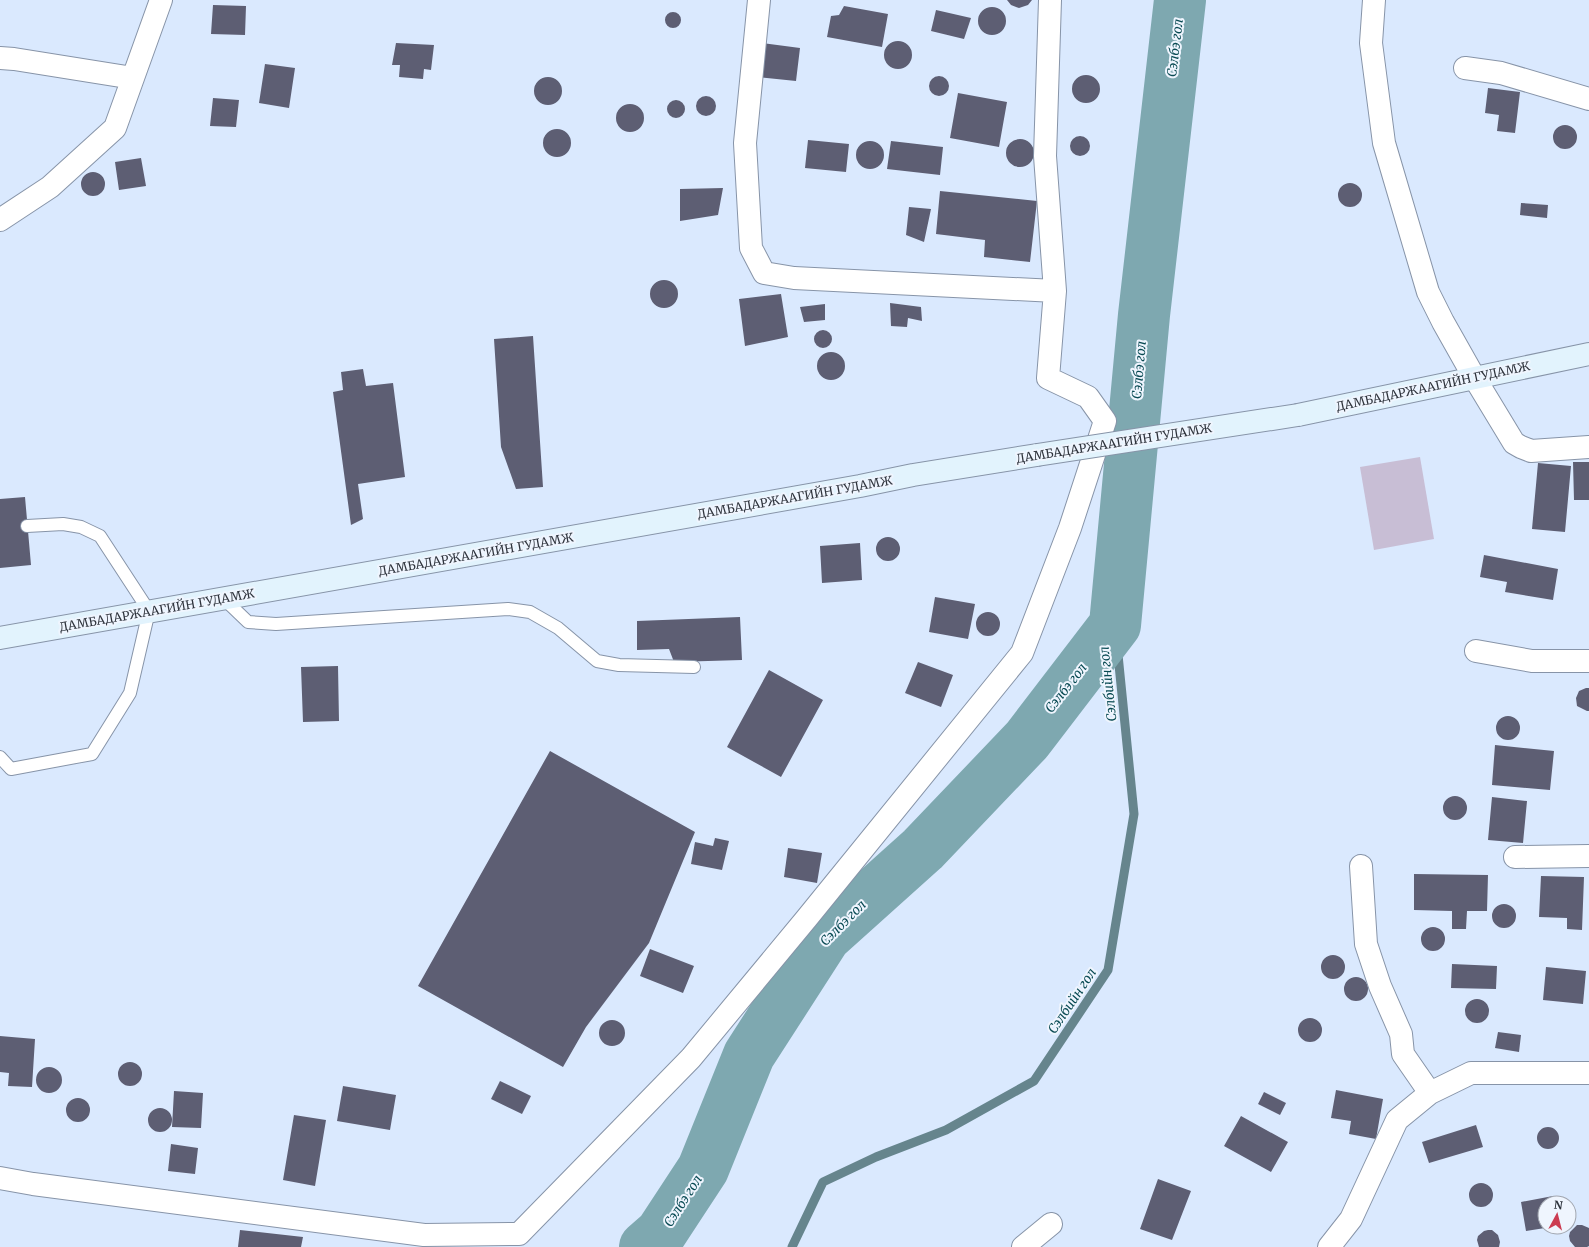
<svg xmlns="http://www.w3.org/2000/svg" width="1589" height="1247" viewBox="0 0 1589 1247" font-family="Merriweather,serif">
	<style>
		.green { fill: #c8bed5 }
		.lines { fill: none; stroke-linecap: round; stroke-linejoin: round }
		.stream { stroke: #66858d; stroke-width: 9 }
		.river { stroke: #7ea8b0; stroke-width: 52 }
		.building { fill: #5d5e73 }
		.service-casing { stroke: #8794a8; stroke-width: 14 }
		.minor-casing { stroke: #8794a8; stroke-width: 24 }
		.secondary-casing { stroke: #8794a8; stroke-width: 24 }
		.service { stroke: #fff; stroke-width: 12 }
		.minor { stroke: #fff; stroke-width: 22 }
		.secondary { stroke: #e2f3fd; stroke-width: 22 }
		.secondary-bridge-casing { stroke: #8794a8; stroke-width: 24; stroke-linecap: butt }
		.secondary-bridge { stroke: #e2f3fd; stroke-width: 22 }
		.labels { text-anchor: middle; dominant-baseline: central; stroke-width: 4; stroke-linejoin: round; paint-order: stroke }
		.street-label { font-size: 12px; fill: #2e333c; stroke: #eff5fe }
		.water-label { font-size: 13px; font-style: italic; fill: #094a53; stroke: #eff5fe }
	</style>
	<rect width="100%" height="100%" fill="#dae9fe"/>
	<!-- green -->
	<path class="green" d="M1420 457 1434 539 1374 550 1360 467Z"/>
	<g class="lines">
		<!-- stream -->
		<path class="stream" d="M792 1247 823 1182 876 1157 946 1130 1034 1081 1108 970 1134 814 1115 625"/>
		<!-- river -->
		<path class="river" d="M645 1247 661 1233 703 1169 749 1055 825 937 923 849 1027 740 1115 625 1144 315 1180 0"/>
	</g>
	<!-- building -->
	<path class="building" d="M1007 0H1032L1028 5 1019 8 1011 5Z
		M213 5 246 6 245 35 211 34Z
		M844 6 888 14 882 47 827 37 831 16 839 15Z
		M978 21a14 14 0 1 1 28 0a14 14 0 1 1-28 0Z
		M936 10 971 18 964 39 931 31Z
		M665 20a8 8 0 1 1 16 0a8 8 0 1 1-16 0Z
		M884 55a14 14 0 1 1 28 0a14 14 0 1 1-28 0Z
		M396 43 434 45 431 70 424 69 423 79 399 77 400 65H392Z
		M762 43 800 48 796 81 758 77Z
		M265 64 295 68 289 108 259 103Z
		M1072 89a14 14 0 1 1 28 0a14 14 0 1 1-28 0Z
		M929 86a10 10 0 1 1 20 0a10 10 0 1 1-20 0Z
		M534 91a14 14 0 1 1 28 0a14 14 0 1 1-28 0Z
		M1488 88 1520 92 1515 133 1497 131 1499 115 1485 113Z
		M958 93 1007 102 999 147 950 138Z
		M696 106a10 10 0 1 1 20 0a10 10 0 1 1-20 0Z
		M213 98 239 100 236 127 210 126Z
		M667 109a9 9 0 1 1 18 0a9 9 0 1 1-18 0Z
		M616 118a14 14 0 1 1 28 0a14 14 0 1 1-28 0Z
		M1553 137a12 12 0 1 1 24 0a12 12 0 1 1-24 0Z
		M543 143a14 14 0 1 1 28 0a14 14 0 1 1-28 0Z
		M1070 146a10 10 0 1 1 20 0a10 10 0 1 1-20 0Z
		M1006 153a14 14 0 1 1 28 0a14 14 0 1 1-28 0Z
		M808 140 849 144 846 172 805 168Z
		M891 141 943 147 940 175 887 169Z
		M856 155a14 14 0 1 1 28 0a14 14 0 1 1-28 0Z
		M141 158 146 186 119 190 115 162Z
		M81 184a12 12 0 1 1 24 0a12 12 0 1 1-24 0Z
		M1338 195a12 12 0 1 1 24 0a12 12 0 1 1-24 0Z
		M723 188 718 215 680 221V189Z
		M940 191 1037 201 1030 262 984 257 985 240 936 234Z
		M1521 203 1548 205 1547 218 1520 215Z
		M909 207 931 209 924 242 906 235Z
		M650 294a14 14 0 1 1 28 0a14 14 0 1 1-28 0Z
		M781 294 788 337 745 346 739 299Z
		M890 303 921 307 922 321 908 318 907 327 891 326Z
		M825 304V320L804 322 800 307Z
		M814 339a9 9 0 1 1 18 0a9 9 0 1 1-18 0Z
		M533 336 543 487 516 489 501 447 494 339Z
		M817 366a14 14 0 1 1 28 0a14 14 0 1 1-28 0Z
		M363 369 366 386 393 383 405 477 358 484 363 519 351 525 333 392 343 390 341 372Z
		M1573 462H1589V500H1574Z
		M1538 463 1571 466 1565 532 1532 529Z
		M25 497 31 565 0 568V499Z
		M876 549a12 12 0 1 1 24 0a12 12 0 1 1-24 0Z
		M860 543 862 580 822 583 820 546Z
		M1484 555 1558 569 1553 600 1505 592 1507 582 1480 577Z
		M935 597 975 604 968 639 929 632Z
		M976 624a12 12 0 1 1 24 0a12 12 0 1 1-24 0Z
		M740 617 742 660 674 662 669 649 637 650V621Z
		M918 662 953 675 941 707 905 693Z
		M338 666 339 721 303 722 301 667Z
		M769 670 823 700 781 777 727 747Z
		M1586 688H1589V711H1587L1577 706 1576 698 1579 691Z
		M1496 728a12 12 0 1 1 24 0a12 12 0 1 1-24 0Z
		M1495 745 1554 751 1550 790 1492 785Z
		M550 751 695 832 649 943 586 1027 563 1067 418 986Z
		M1443 808a12 12 0 1 1 24 0a12 12 0 1 1-24 0Z
		M1492 797 1527 801 1523 843 1488 840Z
		M715 838 729 841 722 870 691 864 695 842 713 846Z
		M788 848 822 853 817 883 784 877Z
		M1414 874 1488 875 1487 911H1467L1466 929H1452V911L1414 910Z
		M1541 876 1584 877 1582 930 1567 929V918L1539 917Z
		M1492 916a12 12 0 1 1 24 0a12 12 0 1 1-24 0Z
		M1421 939a12 12 0 1 1 24 0a12 12 0 1 1-24 0Z
		M650 949 694 966 683 993 640 976Z
		M1321 967a12 12 0 1 1 24 0a12 12 0 1 1-24 0Z
		M1452 964 1497 966 1496 989 1451 988Z
		M1546 967 1586 971 1583 1004 1543 1000Z
		M1344 989a12 12 0 1 1 24 0a12 12 0 1 1-24 0Z
		M1465 1011a12 12 0 1 1 24 0a12 12 0 1 1-24 0Z
		M1298 1030a12 12 0 1 1 24 0a12 12 0 1 1-24 0Z
		M599 1033a13 13 0 1 1 26 0a13 13 0 1 1-26 0Z
		M1498 1032 1521 1035 1519 1052 1495 1048Z
		M0 1036 35 1039 32 1087 8 1086 9 1073 0 1072Z
		M118 1074a12 12 0 1 1 24 0a12 12 0 1 1-24 0Z
		M36 1080a13 13 0 1 1 26 0a13 13 0 1 1-26 0Z
		M500 1081 531 1096 522 1114 491 1099Z
		M343 1086 396 1095 390 1130 337 1121Z
		M1336 1090 1383 1099 1376 1139 1349 1134 1351 1121 1331 1118Z
		M174 1091 203 1093 201 1128 172 1127Z
		M1264 1092 1286 1103 1280 1115 1258 1104Z
		M66 1110a12 12 0 1 1 24 0a12 12 0 1 1-24 0Z
		M148 1120a12 12 0 1 1 24 0a12 12 0 1 1-24 0Z
		M294 1115 326 1120 315 1186 283 1180Z
		M1241 1116 1288 1142 1271 1172 1224 1146Z
		M1476 1125 1483 1147 1429 1163 1422 1142Z
		M1537 1138a11 11 0 1 1 22 0a11 11 0 1 1-22 0Z
		M171 1144 198 1148 195 1174 168 1171Z
		M1158 1179 1191 1191 1172 1240 1140 1229Z
		M1469 1195a12 12 0 1 1 24 0a12 12 0 1 1-24 0Z
		M1553 1196 1554 1203H1545V1228L1526 1231 1521 1202Z
		M1577 1225H1582L1589 1228V1246L1587 1247H1575L1570 1241 1569 1236 1570 1232Z
		M240 1230 303 1237 301 1247H238Z
		M1488 1230H1492L1498 1235 1500 1242 1499 1247H1479L1477 1240 1478 1236 1484 1231Z"/>
	<g class="lines">
		<defs>
			<path id="service" d="M223 598 248 622 276 624 508 609 530 612 558 628 597 661 619 665 694 667
				M0 757 11 769 92 754 130 693 149 611 100 536 81 527 63 524 27 526"/>
			<path id="minor" d="M759 0 745 143 751 248 764 273 794 278 1055 291
				M1374 0 1371 43 1384 143 1428 292 1443 322 1474 377 1514 443 1521 447 1531 451 1589 447
				M0 58 14 59 133 78
				M1465 68 1501 73 1589 99
				M0 220 50 187 115 128 161 0
				M1476 651 1532 661H1589
				M1515 857 1589 856
				M1361 866 1366 944 1380 986 1401 1034 1403 1054 1430 1093
				M0 1178 33 1184 424 1235 519 1234 691 1058 807 918 1022 653 1070 528 1105 421 1088 397 1048 378 1055 291 1045 156 1050 0
				M1023 1247 1051 1224
				M1329 1247 1351 1219 1397 1120 1430 1093 1471 1073H1589"/>
			<path id="secondary" d="M1298 415 1589 354
				M0 638 860 486 913 475 1037 455"/>
		</defs>
		<!-- service casing -->
		<use href="#service" class="service-casing"/>
		<!-- minor casing -->
		<use href="#minor" class="minor-casing"/>
		<!-- secondary casing -->
		<use href="#secondary" class="secondary-casing"/>
		<!-- service -->
		<use href="#service" class="service"/>
		<!-- minor -->
		<use href="#minor" class="minor"/>
		<!-- secondary -->
		<use href="#secondary" class="secondary"/>
		<defs>
			<path id="secondary-bridge" d="M1037 455 1298 415"/>
		</defs>
		<!-- secondary-bridge casing -->
		<use href="#secondary-bridge" class="secondary-bridge-casing"/>
		<!-- secondary-bridge -->
		<use href="#secondary-bridge" class="secondary-bridge"/>
	</g>
	<g class="labels">
		<!-- street labels -->
		<g class="street-label">
			<text transform="translate(1433 386) rotate(-12)">ДАМБАДАРЖААГИЙН ГУДАМЖ</text>
			<text transform="translate(1114 443) rotate(-9)">ДАМБАДАРЖААГИЙН ГУДАМЖ</text>
			<text transform="translate(795 497) rotate(-10)">ДАМБАДАРЖААГИЙН ГУДАМЖ</text>
			<text transform="translate(476 554) rotate(-10)">ДАМБАДАРЖААГИЙН ГУДАМЖ</text>
			<text transform="translate(157 610) rotate(-10)">ДАМБАДАРЖААГИЙН ГУДАМЖ</text>
		</g>
		<!-- water labels -->
		<g class="water-label">
			<text transform="translate(1175 48) rotate(-83)">Сэлбэ гол</text>
			<text transform="translate(1139 370) rotate(-85)">Сэлбэ гол</text>
			<text transform="translate(1108 684) rotate(-96)">Сэлбийн гол</text>
			<text transform="translate(1066 688) rotate(-52)">Сэлбэ гол</text>
			<text transform="translate(843 923) rotate(-45)">Сэлбэ гол</text>
			<text transform="translate(1072 1001) rotate(-56)">Сэлбийн гол</text>
			<text transform="translate(683 1201) rotate(-57)">Сэлбэ гол</text>
		</g>
	</g>
	<!-- north arrow -->
	<g transform="translate(1557 1215) rotate(7)"><circle r="19" fill="#eff5fe" stroke="#a2a7b0"/>
	<path d="M0-3L7 15L0 10L-7 15Z" fill="#cc3c52"/>
	<text y="-6" font-size="11" font-weight="bold" text-anchor="middle" fill="#2e333c">N</text>
	</g>
</svg>
